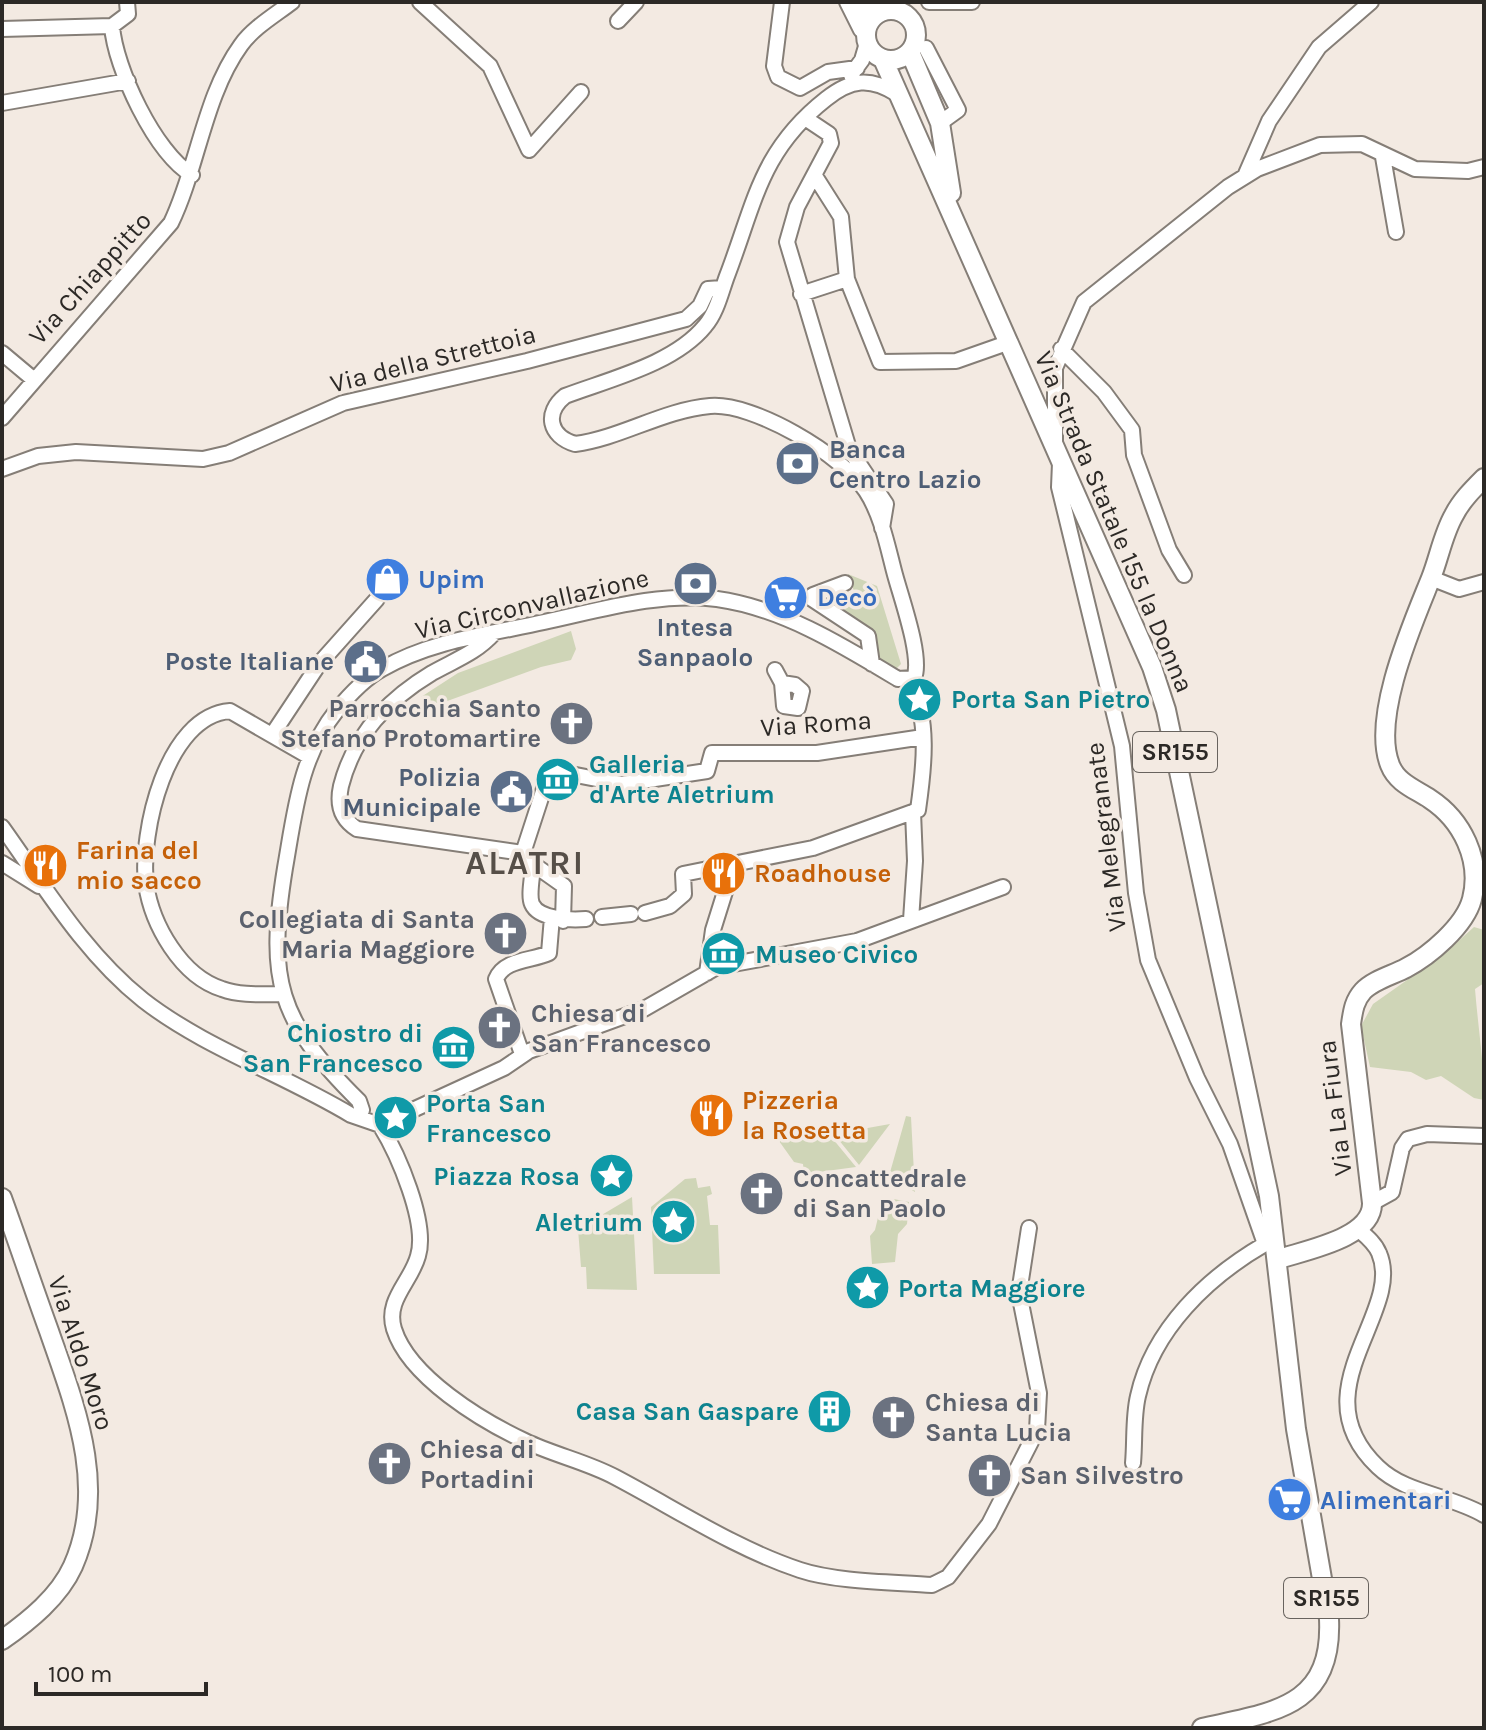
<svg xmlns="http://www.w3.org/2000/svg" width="1486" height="1730" viewBox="0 0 1486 1730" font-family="Karla,sans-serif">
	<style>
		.green { fill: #cfd5b7 }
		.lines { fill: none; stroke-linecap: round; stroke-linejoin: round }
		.minor-casing { stroke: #857e77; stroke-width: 18 }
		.major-casing { stroke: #857e77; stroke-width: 22 }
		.minor { stroke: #fff; stroke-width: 14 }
		.major { stroke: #fff; stroke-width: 18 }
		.labels { text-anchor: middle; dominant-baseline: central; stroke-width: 7; stroke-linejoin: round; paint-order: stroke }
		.shield { fill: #f3eae2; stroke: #68635e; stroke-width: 2 }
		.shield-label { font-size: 24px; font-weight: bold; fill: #2c2926 }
		.street-label { font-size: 26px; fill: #2c2926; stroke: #f3eae2 }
		.service-label { font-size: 26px; font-weight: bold; fill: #4e5e75; stroke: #f3eae2; text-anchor: end }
		.shop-label { font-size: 26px; font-weight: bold; fill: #366cbe; stroke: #f3eae2; text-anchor: start }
		.culture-label { font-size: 26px; font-weight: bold; fill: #0d838f; stroke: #f3eae2; text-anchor: start }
		.worship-label { font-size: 26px; font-weight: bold; fill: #5b616d; stroke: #f3eae2; text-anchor: start }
		.food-label { font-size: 26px; font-weight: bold; fill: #c56008; stroke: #f3eae2; text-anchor: start }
		.district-label { font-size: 34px; font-weight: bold; letter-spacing: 2px; fill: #564f48; stroke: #f3eae2 }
	</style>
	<rect width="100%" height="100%" fill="#f3eae2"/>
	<!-- green -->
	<path class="green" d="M848 574 877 586 901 664 895 670 880 664 864 636 809 604 854 591Z
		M571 631 576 649 571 660 541 667 428 708 421 697 458 673Z
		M1474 927 1484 930V983L1475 989C1478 1027 1484 1062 1484 1100L1474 1098 1441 1076 1426 1080 1411 1072 1370 1067 1361 1026 1373 1004 1444 954Z
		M906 1116 911 1117 915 1192 889 1176Z
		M890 1124 859 1165 834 1134Z
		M828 1133 856 1167 804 1174 803 1164 794 1162 779 1141Z
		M696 1178 698 1188 710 1186 712 1194 707 1196 710 1225H718L720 1274H654L651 1207 685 1179Z
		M632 1197 637 1290 587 1289 586 1267H581L578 1229Z
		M883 1197 909 1202 907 1224 898 1234 895 1262 872 1264 870 1236 875 1230Z"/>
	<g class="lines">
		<defs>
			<path id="minor" d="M127 2 128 14 112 26C115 68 155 153 192 175
				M420 2 490 66 529 150 581 92
				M782 2 774 66 778 77 800 88 828 72 857 68
				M847 2 861 30
				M929 2H972
				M871 3 872 2
				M618 21 636 2
				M2 29 112 26
				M926 48 958 110 940 123
				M851 75 862 60 867 43
				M2 103 128 81
				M805 118 829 134 831 143 797 207 787 242 849 449 886 504 882 528
				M1383 157 1396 232
				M815 176 841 217 847 279 880 362 956 361 1010 342
				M1245 176 1269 121 1319 47 1371 2
				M801 294 847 279
				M1061 349 1104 392 1132 430 1134 455 1169 550 1184 575
				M2 353 33 379
				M2 418 171 223C198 167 204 96 241 45 253 28 275 15 292 2
				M1055 442V368L1084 302 1228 187 1257 169 1320 145 1362 144 1415 169 1468 171 1484 167
				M1060 463 1059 487 1122 746 1136 893 1148 960 1197 1078 1230 1144 1265 1244
				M2 469 38 456 76 452 203 459 229 453 343 403 527 361 686 319 700 306 708 289 722 288
				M1431 578 1459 589 1484 582
				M845 583 813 595 812 599 868 636 872 664
				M494 633C476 653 455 660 432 673 387 700 354 735 341 786 337 804 341 819 357 829L523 853
				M775 670 782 683 784 706 798 708 802 691 795 685 782 683
				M272 735 319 664 377 599
				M2 827C45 887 84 953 143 1000 203 1047 285 1075 351 1115L380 1125C398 1154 428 1223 418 1256 411 1282 385 1300 394 1329 409 1377 482 1421 525 1441 554 1455 587 1462 615 1477 676 1509 734 1548 800 1570 836 1582 893 1582 932 1585L948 1577 989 1524 1037 1430 1039 1393 1019 1293 1029 1228
				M523 853 550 770 622 784 707 771 712 753H817L923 737
				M530 858 533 864 564 886 563 921
				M2 863 39 886
				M533 864C533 875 528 895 532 904 539 920 572 920 586 919
				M645 913 670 906 684 894 683 874 813 848 918 810C924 768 930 719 910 680
				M602 917 631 914
				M911 920 915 861 913 812
				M707 973 713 930 734 863
				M283 994C262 994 241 996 222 989 181 976 152 925 146 884 140 833 166 716 230 711L308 756
				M522 1054 496 979C504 959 532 961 549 953L552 917
				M356 1116 362 1110 359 1101C277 1020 267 979 285 868 295 811 300 756 337 710 350 694 364 679 382 669 430 641 489 634 544 622 600 610 659 592 717 599 782 608 842 645 898 679L914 678C923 657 900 595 894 571 887 544 881 514 866 491 842 455 753 402 710 406 663 410 621 438 575 444 549 436 544 413 565 396 610 379 674 364 705 326 717 312 721 292 727 276 755 203 760 151 826 99 851 79 870 77 897 94
				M380 1125 504 1068 529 1051 644 1009 717 967 857 941 1003 887
				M1372 1203 1392 1192 1402 1148 1408 1139 1427 1134 1484 1136
				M1359 1230C1366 1236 1375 1243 1379 1253 1405 1313 1297 1390 1378 1467 1406 1494 1451 1495 1484 1515
				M1133 1463C1135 1441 1133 1417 1138 1396 1153 1329 1208 1277 1265 1244L1273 1243"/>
			<path id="major" d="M859 2 867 27
				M866 35a25 25 0 1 1 50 0a25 25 0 1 1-50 0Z
				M910 52 940 123 951 193
				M883 59 1152 667 1166 710 1269 1196 1296 1429 1329 1619C1333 1708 1273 1712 1202 1728
				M2 1198C18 1242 33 1287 49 1331 75 1406 108 1487 73 1566 59 1597 29 1621 2 1640
				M1279 1259C1306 1250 1373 1238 1372 1203L1351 1024C1353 1011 1354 1001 1363 991 1373 980 1393 975 1406 968 1429 956 1465 926 1472 899 1482 860 1462 820 1430 799 1415 789 1397 783 1390 765 1371 717 1413 623 1431 578 1439 558 1443 534 1454 515 1461 501 1473 489 1484 478"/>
		</defs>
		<!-- minor casing -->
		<use href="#minor" class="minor-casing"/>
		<!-- major casing -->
		<use href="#major" class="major-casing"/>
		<!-- minor -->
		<use href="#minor" class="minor"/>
		<!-- major -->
		<use href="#major" class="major"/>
	</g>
	<!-- icons -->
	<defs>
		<symbol id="bank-disc" viewBox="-11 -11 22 22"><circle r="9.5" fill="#5c6f8a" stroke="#f3eae2"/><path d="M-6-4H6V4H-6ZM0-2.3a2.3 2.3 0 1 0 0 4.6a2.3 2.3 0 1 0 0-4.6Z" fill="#fff"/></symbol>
		<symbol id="shop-disc" viewBox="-11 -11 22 22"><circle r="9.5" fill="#3f7fe0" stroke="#f3eae2"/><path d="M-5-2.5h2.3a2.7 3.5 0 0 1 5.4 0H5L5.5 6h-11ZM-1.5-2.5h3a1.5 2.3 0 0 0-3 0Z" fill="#fff"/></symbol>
		<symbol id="supermarket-disc" viewBox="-11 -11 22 22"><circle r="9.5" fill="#3f7fe0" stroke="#f3eae2"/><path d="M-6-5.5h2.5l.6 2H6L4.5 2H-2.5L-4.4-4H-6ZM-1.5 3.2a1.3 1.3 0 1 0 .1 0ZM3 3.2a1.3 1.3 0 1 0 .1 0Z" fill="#fff"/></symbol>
		<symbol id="civic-disc" viewBox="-11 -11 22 22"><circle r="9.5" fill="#5c6f8a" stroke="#f3eae2"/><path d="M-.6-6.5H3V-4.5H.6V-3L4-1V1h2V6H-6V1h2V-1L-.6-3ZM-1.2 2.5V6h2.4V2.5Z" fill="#fff"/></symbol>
		<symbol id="sight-disc" viewBox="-11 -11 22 22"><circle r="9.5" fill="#0f9aa8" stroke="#f3eae2"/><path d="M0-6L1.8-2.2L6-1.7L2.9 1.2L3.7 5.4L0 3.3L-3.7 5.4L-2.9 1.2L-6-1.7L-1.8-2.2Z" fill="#fff"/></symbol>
		<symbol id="church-disc" viewBox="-11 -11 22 22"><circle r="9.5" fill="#6b7280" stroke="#f3eae2"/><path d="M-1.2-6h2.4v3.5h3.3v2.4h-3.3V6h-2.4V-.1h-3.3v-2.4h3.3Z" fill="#fff"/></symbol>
		<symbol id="museum-disc" viewBox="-11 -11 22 22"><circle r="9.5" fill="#0f9aa8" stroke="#f3eae2"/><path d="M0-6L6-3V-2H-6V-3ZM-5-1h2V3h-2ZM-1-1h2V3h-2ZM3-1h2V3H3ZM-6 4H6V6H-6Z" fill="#fff"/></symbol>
		<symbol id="restaurant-disc" viewBox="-11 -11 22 22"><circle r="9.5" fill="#e8710a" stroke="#f3eae2"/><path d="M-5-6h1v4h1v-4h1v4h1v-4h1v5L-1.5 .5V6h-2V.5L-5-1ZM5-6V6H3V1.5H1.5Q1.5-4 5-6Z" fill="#fff"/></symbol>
		<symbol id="building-disc" viewBox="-11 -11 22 22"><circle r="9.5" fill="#0f9aa8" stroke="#f3eae2"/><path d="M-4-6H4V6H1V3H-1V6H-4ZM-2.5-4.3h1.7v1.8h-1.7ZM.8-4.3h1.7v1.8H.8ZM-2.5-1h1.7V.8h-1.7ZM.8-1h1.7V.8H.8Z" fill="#fff"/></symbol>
	</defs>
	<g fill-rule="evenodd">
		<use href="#bank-disc" x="772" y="438" width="51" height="51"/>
		<use href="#shop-disc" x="362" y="554" width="51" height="51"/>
		<use href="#bank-disc" x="670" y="558" width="51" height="51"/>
		<use href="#supermarket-disc" x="760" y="572" width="51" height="51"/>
		<use href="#civic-disc" x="340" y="636" width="51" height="51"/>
		<use href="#sight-disc" x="894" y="674" width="51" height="51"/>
		<use href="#church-disc" x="546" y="698" width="51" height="51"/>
		<use href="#museum-disc" x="532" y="754" width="51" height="51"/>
		<use href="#civic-disc" x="486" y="766" width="51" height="51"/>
		<use href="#restaurant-disc" x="20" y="840" width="51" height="51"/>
		<use href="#restaurant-disc" x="698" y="848" width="51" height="51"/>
		<use href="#church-disc" x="480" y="908" width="51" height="51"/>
		<use href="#museum-disc" x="698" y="928" width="51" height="51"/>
		<use href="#church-disc" x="474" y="1002" width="51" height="51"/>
		<use href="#museum-disc" x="428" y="1022" width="51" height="51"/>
		<use href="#restaurant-disc" x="686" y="1090" width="51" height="51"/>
		<use href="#sight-disc" x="370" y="1092" width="51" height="51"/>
		<use href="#sight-disc" x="586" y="1150" width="51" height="51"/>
		<use href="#church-disc" x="736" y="1168" width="51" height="51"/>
		<use href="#sight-disc" x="648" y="1196" width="51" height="51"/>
		<use href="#sight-disc" x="842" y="1262" width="51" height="51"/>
		<use href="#building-disc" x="804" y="1386" width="51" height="51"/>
		<use href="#church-disc" x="868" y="1392" width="51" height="51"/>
		<use href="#church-disc" x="364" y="1438" width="51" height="51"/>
		<use href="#church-disc" x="964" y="1450" width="51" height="51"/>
		<use href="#supermarket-disc" x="1264" y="1474" width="51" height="51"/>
	</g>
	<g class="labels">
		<!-- shield labels -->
		<g class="shield">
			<rect x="1133" y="732" width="84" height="40" rx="6"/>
			<rect x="1284" y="1578" width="84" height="40" rx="6"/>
		</g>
		<g class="shield-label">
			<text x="1175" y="752">SR155</text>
			<text x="1326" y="1598">SR155</text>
		</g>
		<!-- street labels -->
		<g class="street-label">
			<text transform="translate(90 278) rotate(-48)">Via Chiappitto</text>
			<text transform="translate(433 359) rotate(-14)">Via della Strettoia</text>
			<text transform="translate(1114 522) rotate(67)">Via Strada Statale 155 la Donna</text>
			<text transform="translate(532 604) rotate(-13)">Via Circonvallazione</text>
			<text transform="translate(816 724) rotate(-4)">Via Roma</text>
			<text transform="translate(1106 837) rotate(-97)">Via Melegranate</text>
			<text transform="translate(1335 1108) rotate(-97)">Via La Fiura</text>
			<text transform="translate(81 1353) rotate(72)">Via Aldo Moro</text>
		</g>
		<!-- service labels -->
		<g class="service-label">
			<text x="829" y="449" text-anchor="start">Banca<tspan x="829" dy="30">Centro Lazio</tspan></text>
			<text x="695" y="627" text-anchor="middle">Intesa<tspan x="695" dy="30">Sanpaolo</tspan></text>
			<text x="334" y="661">Poste Italiane</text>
			<text x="481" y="777">Polizia<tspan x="481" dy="30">Municipale</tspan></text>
		</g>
		<!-- shop labels -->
		<g class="shop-label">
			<text x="418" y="579">Upim</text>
			<text x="817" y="597">Decò</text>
			<text x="1320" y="1500">Alimentari</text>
		</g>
		<!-- culture labels -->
		<g class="culture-label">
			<text x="951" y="699">Porta San Pietro</text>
			<text x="589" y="764">Galleria<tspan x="589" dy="30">d'Arte Aletrium</tspan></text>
			<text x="755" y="954">Museo Civico</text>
			<text x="423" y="1033" text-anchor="end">Chiostro di<tspan x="423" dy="30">San Francesco</tspan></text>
			<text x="426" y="1103">Porta San<tspan x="426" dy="30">Francesco</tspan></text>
			<text x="580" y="1176" text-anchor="end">Piazza Rosa</text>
			<text x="643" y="1222" text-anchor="end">Aletrium</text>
			<text x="898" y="1288">Porta Maggiore</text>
			<text x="799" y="1411" text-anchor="end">Casa San Gaspare</text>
		</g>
		<!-- worship labels -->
		<g class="worship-label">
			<text x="541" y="708" text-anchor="end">Parrocchia Santo<tspan x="541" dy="30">Stefano Protomartire</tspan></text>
			<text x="475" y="919" text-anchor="end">Collegiata di Santa<tspan x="475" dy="30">Maria Maggiore</tspan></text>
			<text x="531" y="1013">Chiesa di<tspan x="531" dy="30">San Francesco</tspan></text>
			<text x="793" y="1178">Concattedrale<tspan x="793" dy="30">di San Paolo</tspan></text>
			<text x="925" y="1402">Chiesa di<tspan x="925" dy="30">Santa Lucia</tspan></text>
			<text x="420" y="1449">Chiesa di<tspan x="420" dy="30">Portadini</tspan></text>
			<text x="1020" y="1475">San Silvestro</text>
		</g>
		<!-- food labels -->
		<g class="food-label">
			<text x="76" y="850">Farina del<tspan x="76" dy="30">mio sacco</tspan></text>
			<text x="754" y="873">Roadhouse</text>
			<text x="742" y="1100">Pizzeria<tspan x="742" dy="30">la Rosetta</tspan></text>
		</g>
		<!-- district labels -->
		<g class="district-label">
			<text x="525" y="863">ALATRI</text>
		</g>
	</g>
	<!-- border -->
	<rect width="1486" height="1730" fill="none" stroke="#2c2926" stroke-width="8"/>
	<!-- scale -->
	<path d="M36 1682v12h170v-12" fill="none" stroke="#2c2926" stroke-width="4"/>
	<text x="48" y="1682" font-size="24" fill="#2c2926" stroke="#f3eae2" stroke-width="6" paint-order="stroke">100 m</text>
</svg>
